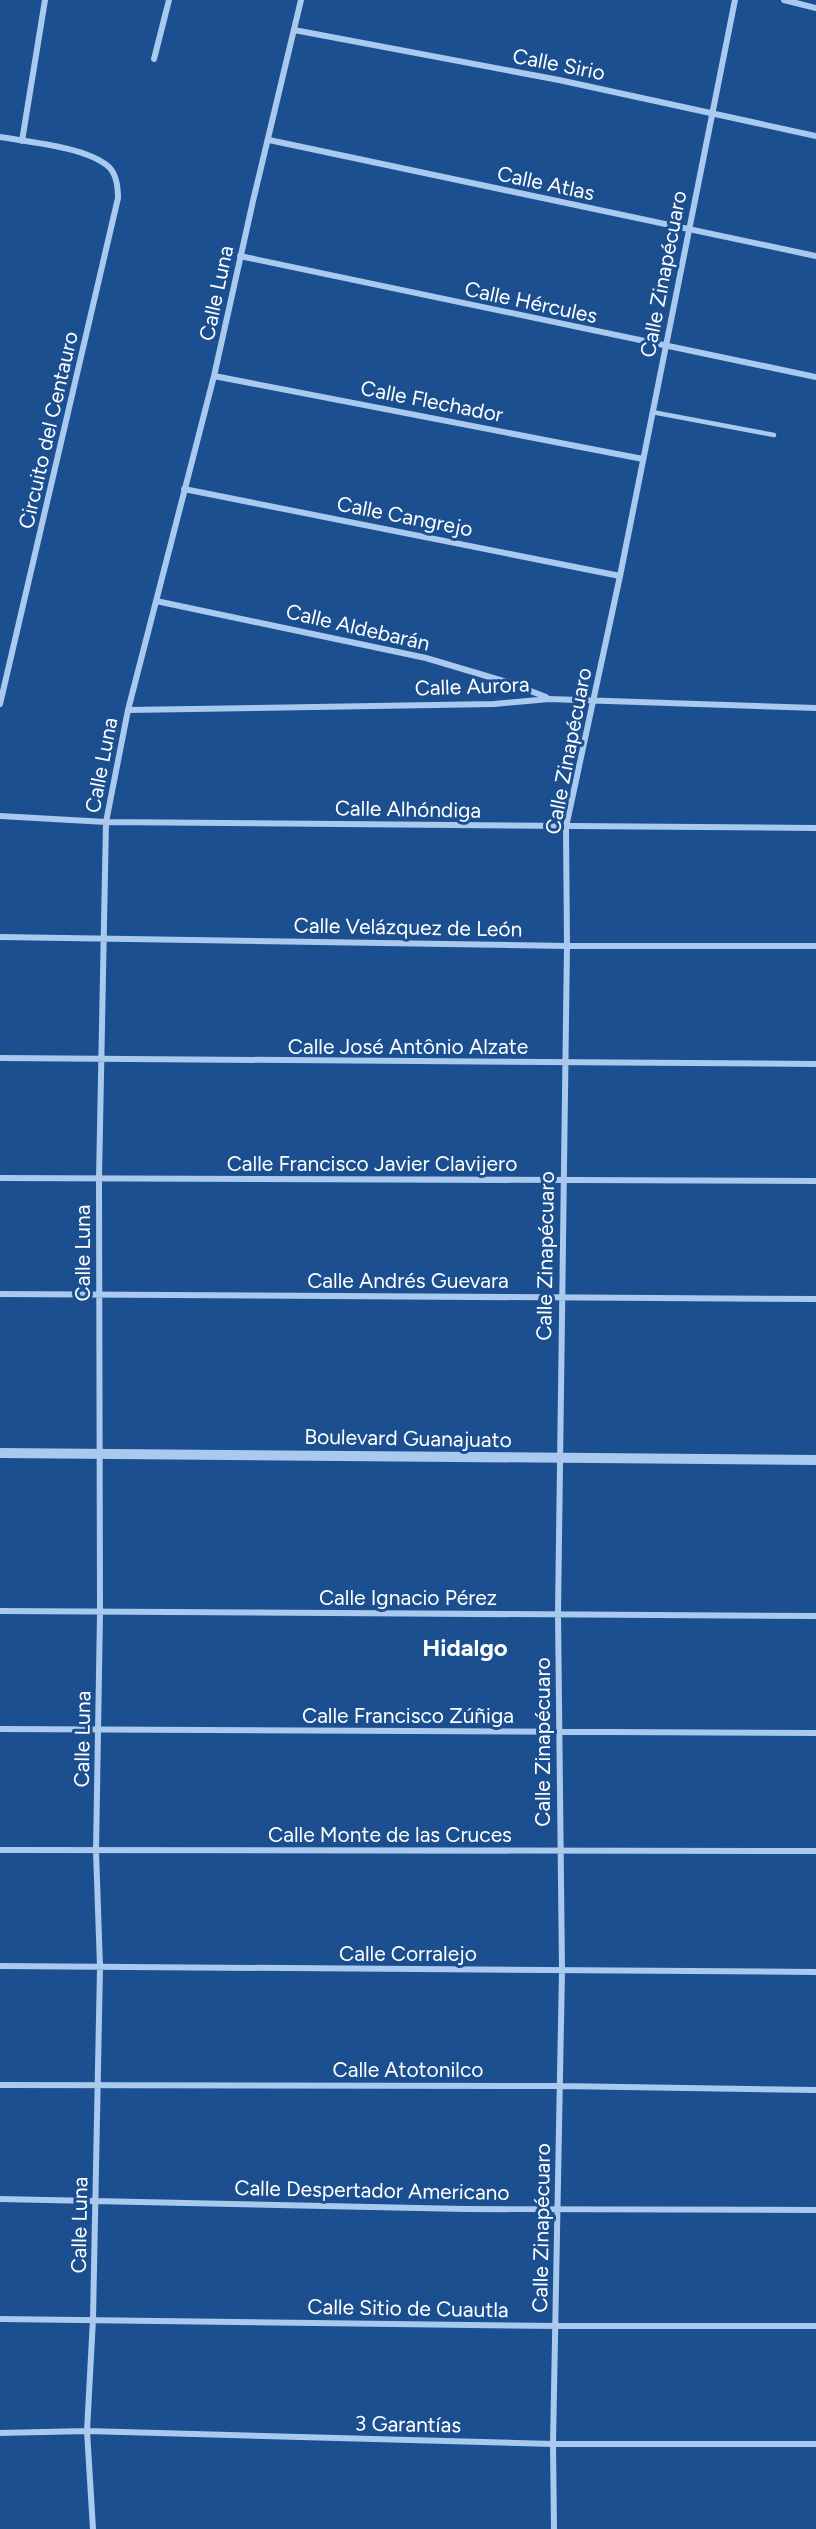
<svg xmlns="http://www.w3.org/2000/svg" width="816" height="2529" viewBox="0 0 816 2529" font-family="Figtree,sans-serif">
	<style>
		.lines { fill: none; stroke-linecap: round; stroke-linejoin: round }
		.service { stroke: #a9c9ee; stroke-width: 4.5 }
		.minor { stroke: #a9c9ee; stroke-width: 6 }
		.tertiary { stroke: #a9c9ee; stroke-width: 10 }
		.labels { text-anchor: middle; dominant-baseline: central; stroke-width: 6; stroke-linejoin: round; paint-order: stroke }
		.street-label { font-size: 21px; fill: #fff; stroke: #1b4f8f }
		.quarter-label { font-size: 24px; font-weight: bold; fill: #fff; stroke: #1b4f8f }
	</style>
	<rect width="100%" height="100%" fill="#1b4f8f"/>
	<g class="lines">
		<!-- service -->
		<path class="service" d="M652 412 774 435"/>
		<!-- minor -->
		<path class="minor" d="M784 0 816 8
			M294 30 559 80 816 136
			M154 59 169 0
			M0 137C29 142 87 147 109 167 117 175 118 187 118 198L0 704
			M269 140 816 256
			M22 141 45 0
			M240 256 816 377
			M214 376 643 459
			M184 489 620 576
			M156 601 426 658 510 683 546 697
			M128 710 494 704 549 699 816 708
			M0 816 106 822 816 828
			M0 937 567 946H816
			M0 1058 816 1064
			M0 1178 816 1181
			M0 1294 816 1299
			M0 1611 816 1616
			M0 1729 816 1733
			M0 1850 816 1851
			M0 1966 816 1972
			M0 2085 560 2086 816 2090
			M0 2199 464 2209 816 2210
			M0 2319 557 2326H816
			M0 2433 87 2431 553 2444H816
			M93 2529 87 2431 93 2319 100 1967 96 1851 100 1614 99 1178 106 822 128 710 214 376 253 201 301 0
			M554 2529 553 2444 562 1970 558 1613 567 946 566 827 620 576 735 0"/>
		<!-- tertiary -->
		<path class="tertiary" d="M0 1453 816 1460"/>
	</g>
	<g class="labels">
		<!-- street labels -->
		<g class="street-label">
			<text transform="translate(559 64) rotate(11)">Calle Sirio</text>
			<text transform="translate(546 183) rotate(12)">Calle Atlas</text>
			<text transform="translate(663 274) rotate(-79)">Calle Zinapécuaro</text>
			<text transform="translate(216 293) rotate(-78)">Calle Luna</text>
			<text transform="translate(531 302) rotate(12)">Calle Hércules</text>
			<text transform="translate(432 401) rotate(11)">Calle Flechador</text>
			<text transform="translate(48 430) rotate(-77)">Circuito del Centauro</text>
			<text transform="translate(405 516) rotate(11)">Calle Cangrejo</text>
			<text transform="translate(358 627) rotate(13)">Calle Aldebarán</text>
			<text transform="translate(472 686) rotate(-2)">Calle Aurora</text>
			<text transform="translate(568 751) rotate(-79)">Calle Zinapécuaro</text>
			<text transform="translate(101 765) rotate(-79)">Calle Luna</text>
			<text transform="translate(408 809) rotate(1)">Calle Alhóndiga</text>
			<text transform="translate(408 927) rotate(1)">Calle Velázquez de León</text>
			<text x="408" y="1046">Calle José Antônio Alzate</text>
			<text x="372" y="1163">Calle Francisco Javier Clavijero</text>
			<text transform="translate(82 1253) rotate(-90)">Calle Luna</text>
			<text transform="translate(545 1256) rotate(-89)">Calle Zinapécuaro</text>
			<text x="408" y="1280">Calle Andrés Guevara</text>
			<text transform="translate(408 1438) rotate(1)">Boulevard Guanajuato</text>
			<text x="408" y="1597">Calle Ignacio Pérez</text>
			<text x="408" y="1715">Calle Francisco Zúñiga</text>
			<text transform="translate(82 1739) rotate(-89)">Calle Luna</text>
			<text transform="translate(542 1742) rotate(-90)">Calle Zinapécuaro</text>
			<text x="390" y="1834">Calle Monte de las Cruces</text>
			<text x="408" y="1953">Calle Corralejo</text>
			<text x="408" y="2069">Calle Atotonilco</text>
			<text transform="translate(372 2190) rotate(1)">Calle Despertador Americano</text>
			<text transform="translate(79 2225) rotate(-89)">Calle Luna</text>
			<text transform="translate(541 2228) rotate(-89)">Calle Zinapécuaro</text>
			<text transform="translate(408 2308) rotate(1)">Calle Sitio de Cuautla</text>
			<text transform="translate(408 2424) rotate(1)">3 Garantías</text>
		</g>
		<!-- quarter labels -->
		<g class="quarter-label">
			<text x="465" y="1647">Hidalgo</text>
		</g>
	</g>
</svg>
